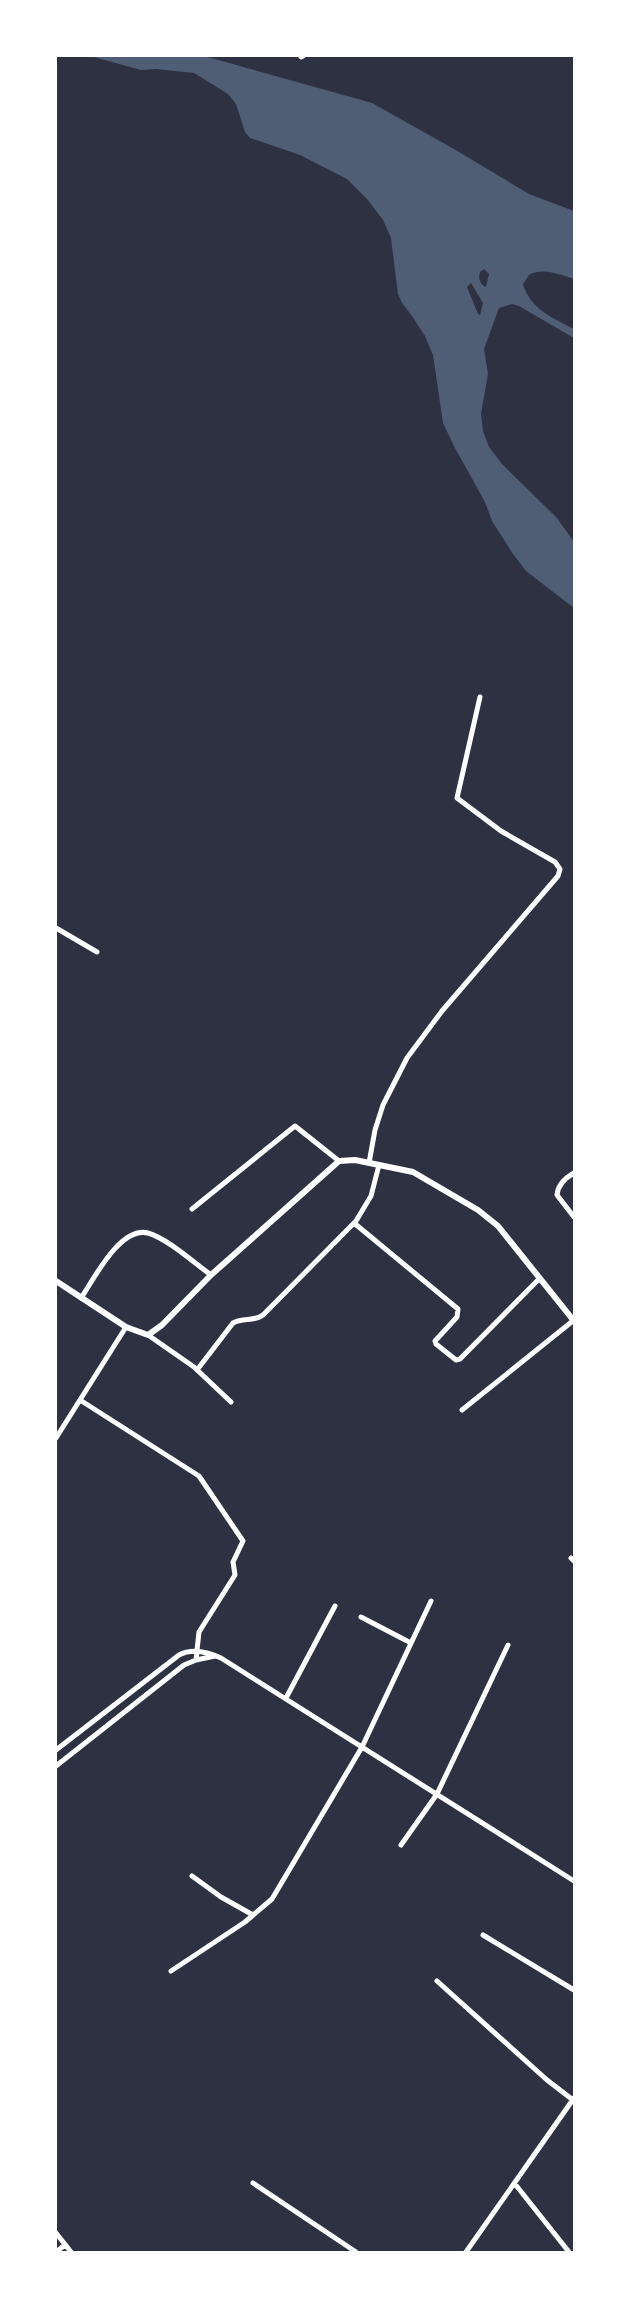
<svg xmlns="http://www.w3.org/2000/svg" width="630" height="2308" viewBox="0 0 630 2308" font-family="'Zilla Slab',serif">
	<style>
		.water { fill: #4f5d75; fill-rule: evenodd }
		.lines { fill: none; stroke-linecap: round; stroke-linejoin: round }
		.minor { stroke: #fff; stroke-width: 5 }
		.tertiary { stroke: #fff; stroke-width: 6 }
	</style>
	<rect width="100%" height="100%" fill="#2d3142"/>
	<!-- water -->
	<path class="water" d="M90 56H204L372 103 454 149 529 194 574 211V279C560 275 543 267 529 275L523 284C530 309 553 318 574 329V338L519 306 512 304 499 308 484 349 488 374 481 414 483 431 489 447 502 464 557 518 574 542V608L526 571 513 554 492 521 485 502 455 448 443 423 433 355 425 336 412 316 402 303 398 294 391 238 383 220 367 199 347 179 300 155 250 138 245 132 236 104 228 94 194 73 156 69 141 70ZM484 269 489 274 486 287C480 285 478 278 480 272ZM471 283 483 303 480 315 478 314 467 287Z"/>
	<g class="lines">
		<!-- minor -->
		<path class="minor" d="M301 57 303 56
			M56 928 97 952
			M369 1163 375 1130 383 1105 407 1058 442 1011 558 876 560 869 555 862 501 831 457 798 480 697
			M574 1173C565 1178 558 1184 557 1195L574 1217
			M192 1209 295 1126 339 1161
			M354 1223 458 1309 457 1317 435 1341 436 1344 456 1360 460 1359 540 1278
			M81 1298C94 1279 120 1226 148 1233 168 1239 193 1262 211 1275
			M148 1335 194 1367 231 1402
			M197 1370 233 1323C243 1317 254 1322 263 1315L356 1221 371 1196 379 1165
			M80 1400 199 1476 243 1541 233 1562 235 1575 199 1632 196 1660
			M462 1410 574 1320
			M56 1438 126 1327
			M571 1558 574 1561
			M361 1617 411 1643
			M286 1698 335 1606
			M56 1750 179 1655C192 1648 208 1652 221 1658L574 1881
			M56 1766 184 1665 196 1660 215 1656
			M401 1845 437 1794 508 1645
			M192 1876 221 1897 253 1915
			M483 1935 574 1990
			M171 1971 245 1922 272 1899 362 1747 431 1601
			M437 1981 547 2080 573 2100
			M253 2183 356 2252
			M515 2184 569 2252
			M56 2233 71 2252
			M56 2252 65 2245
			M466 2252 574 2098"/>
		<!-- tertiary -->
		<path class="tertiary" d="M56 1281 126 1327 148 1335 162 1325 211 1275 339 1161 355 1160 413 1172 478 1210 498 1226 574 1321"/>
	</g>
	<!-- border -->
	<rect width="630" height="2308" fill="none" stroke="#ffffff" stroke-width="114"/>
</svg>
